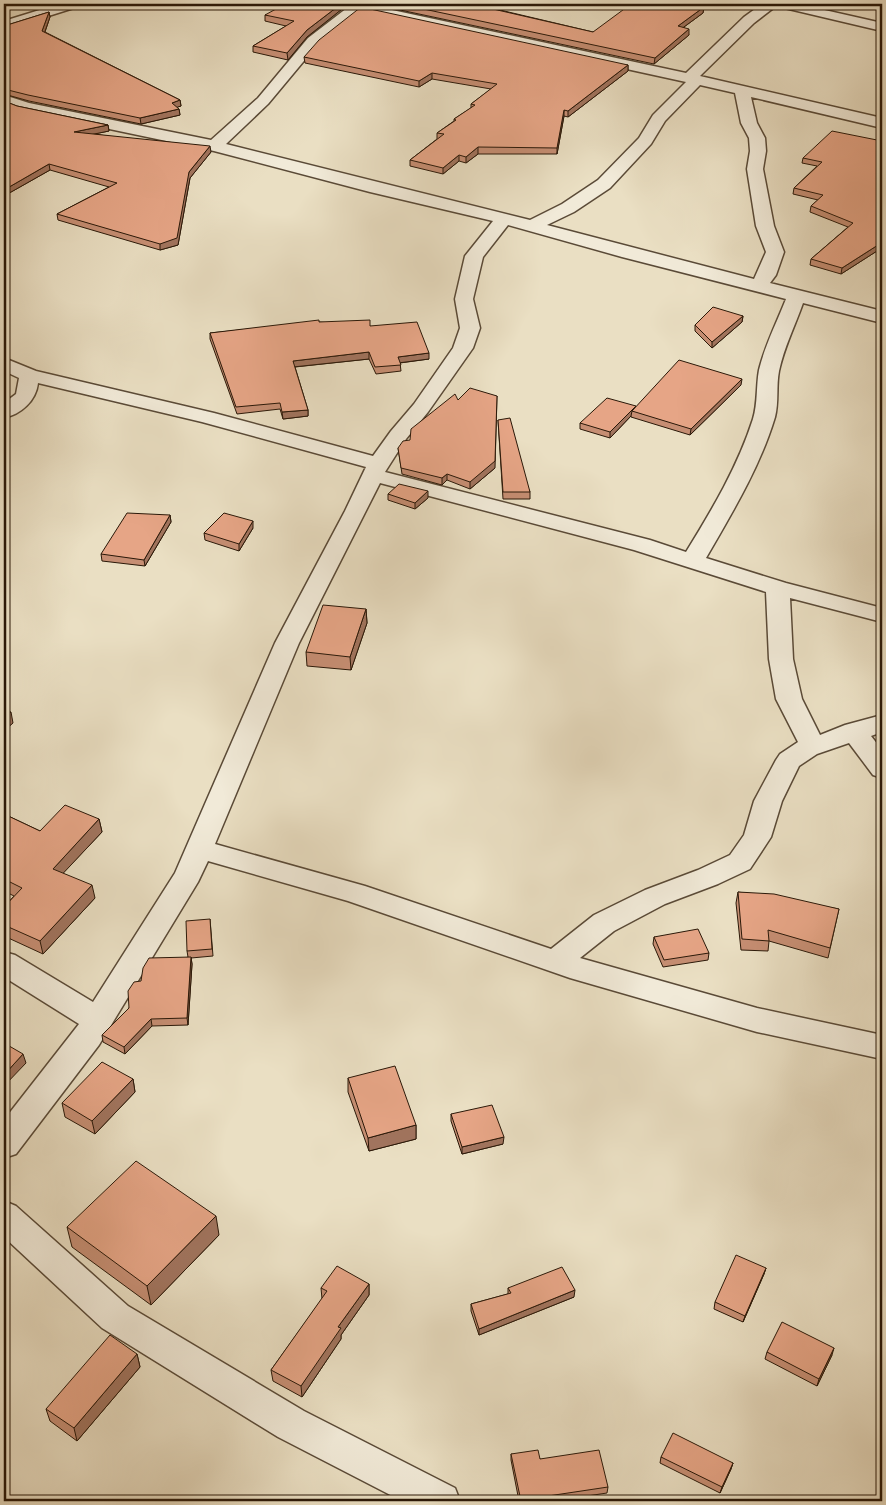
<svg xmlns="http://www.w3.org/2000/svg" width="886" height="1505" viewBox="0 0 886 1505" font-family="'Sorts Mill Goudy',serif">
	<style>
		.lines { fill: none; stroke-linecap: round; stroke-linejoin: round }
		.street-casing { stroke: #5a4a37; stroke-width: 3 }
		.street { fill: #f1ead8; fill-rule: evenodd }
		.wall { fill: #c68e73; stroke: #2a1808 }
		.shaded-wall { fill: #a1745e; stroke: #2a1808 }
		.building { fill: #e6a586; stroke: #2a1808 }
	</style>
	<rect width="100%" height="100%" fill="#eadfc3"/>
	<filter id="stains"><feTurbulence type="fractalNoise" baseFrequency=".004" numOctaves="4"/><feColorMatrix values="0 0 0 0 .2 0 0 0 0 .09 0 0 0 0 .02 0 0 0 .5 -.17"/></filter>
	<radialGradient id="worn" r=".72"><stop offset=".6" stop-color="#630" stop-opacity="0"/><stop offset="1" stop-color="#630" stop-opacity=".3"/></radialGradient>
	<g class="lines">
		<defs>
			<path id="street" d="M59 4H79L77 7 4 30V21Z
				M339 4H364L686 73 744 17 762 4H798L882 23V31L776 6 754 23 700 76 882 118V128L751 97 757 123 765 138 766 151 763 169 774 226 784 252 776 275 770 283 882 311V323L803 303C795 326 784 347 779 371 776 386 779 402 775 417 760 467 732 513 706 558L786 583 882 608V622L790 598 793 659 802 699 820 735 845 725 882 715V732L871 736 882 750V778L873 775 849 743 817 754 799 766 782 801 771 837 750 869 718 884 665 904 614 931 580 958 757 1008 882 1035V1059L757 1032 570 978 348 901 208 861 198 882 99 1045 16 1154 4 1158V1120L79 1024 4 977V952L15 955 93 1002 175 873 275 643 345 511 366 467 202 422 38 383C36 401 21 414 4 418V403L16 394 19 378 4 371V358L36 371 214 413 373 456 391 431 414 404 453 348 460 328 455 299 465 256 493 221 370 192 214 151 19 110 4 105V95L29 103 211 140 258 98 308 38 347 8 341 7ZM361 11 686 82 653 115 639 138 598 180 562 204 530 220 226 144 268 104 318 44ZM700 85 735 93 741 123 749 138 750 151 747 169 756 226 766 252 754 279 547 225 574 212 610 188 651 144 665 121ZM508 225 622 257 786 299C777 322 765 345 759 370 756 386 758 403 753 419 738 466 712 510 686 552L650 540 385 472 406 439 428 412 473 348 480 328 473 299 483 257ZM380 483 634 550 766 592 769 659 776 699 798 742 780 754 776 760 754 801 744 835 730 855 698 870 645 890 594 915 551 949 365 886 215 844 299 643Z
				M4 1201 16 1206 128 1306 304 1411 455 1488 460 1501H402L278 1437 102 1328 4 1237Z"/>
		</defs>
		<!-- street casing -->
		<use href="#street" class="street-casing"/>
		<!-- street -->
		<use href="#street" class="street"/>
	</g>
	<!-- wall -->
	<path class="wall" d="M11 4H38L20 8Z
		M372 4H496L500 5V10L593 32 691 4 704 7 703 13 684 27 689 35 654 64Z
		M342 9 307 37 288 60 253 52V46L286 26 265 21V15Z
		M49 12 50 17 45 32 180 100 181 106 177 107 179 109 180 115 141 124 29 101 4 94V26Z
		M304 57 628 65V71L568 117 564 116 557 154H478L466 163 459 161 443 174 410 166V160L437 139V133L454 121V119L471 108V104L491 89 432 79 419 87 305 63Z
		M4 101 17 106 108 125 109 131 94 134 211 152 190 178 178 245 160 250 58 220 57 214 109 187 50 170 4 196Z
		M882 141V253L877 251 841 274 810 265 811 259 848 227 810 212 811 206 818 200 793 194 794 188 817 166 802 163 803 158Z
		M743 316 742 322 712 348 695 331V325Z
		M319 322 370 326 429 359 400 363 401 371 376 374 369 359 295 367 308 410V416L283 419 280 409 237 414 210 339V333Z
		M741 385 690 435 631 417V416L610 438 580 429V423Z
		M498 420 530 492V499H503Z
		M398 448 495 468 470 489 447 480 442 485 402 474 399 454Z
		M388 494 428 498 415 509 388 500Z
		M170 515 171 522 145 566 102 561 101 554Z
		M253 528 239 551 205 540 204 533Z
		M366 609 367 623 351 670 307 666 306 652Z
		M4 814 40 831 99 819 102 832 63 873 95 898 43 954 4 936V907L14 896 4 891Z
		M738 892 839 909 828 958 769 941 768 951 741 950 736 903Z
		M210 919 213 956 191 958 192 964 188 1025 152 1026 125 1054 103 1042 102 1035 129 1008 141 981 188 957 187 951Z
		M654 937 709 953 708 960 663 967 653 944Z
		M348 1078 416 1125V1139L369 1151 348 1092Z
		M133 1079 135 1092 95 1134 65 1117 62 1103Z
		M451 1114 503 1144 462 1154 451 1121Z
		M67 1227 219 1235 151 1305 72 1247Z
		M766 1268 764 1274 743 1322 714 1309 715 1302Z
		M369 1284V1295L341 1335V1339L302 1397 273 1381 271 1370 322 1299 321 1288Z
		M508 1288 574 1297 479 1335 471 1311V1304L508 1294Z
		M767 1352 832 1355 817 1386 765 1359Z
		M137 1354 140 1367 77 1441 50 1421 46 1409Z
		M511 1454 540 1459 608 1487 607 1493 554 1501H519L511 1460Z
		M661 1457 733 1463 731 1469 720 1493 660 1463Z"/>
	<!-- shaded-wall -->
	<path class="shaded-wall" d="M19 4H38L20 8Z
		M341 4H342V9L307 37 288 60 287 53 307 30Z
		M500 5V11L493 9Z
		M704 7 703 13 677 32 678 26Z
		M49 12 50 17 43 37 42 31Z
		M689 29V35L654 64 655 58Z
		M628 65V71L568 117V111Z
		M432 73V79L419 87V81Z
		M180 100 181 106 172 109V103Z
		M179 109 180 115 141 124 140 118Z
		M564 110V116L557 154V148Z
		M108 125 109 131 75 138 74 132Z
		M210 146 211 152 190 178 178 245 160 250V244L189 172Z
		M478 147V154L466 163V157Z
		M459 155V161L443 174V168Z
		M49 164 50 170 4 196V190Z
		M878 245 877 251 841 274 842 268Z
		M743 316 742 322 712 348V342Z
		M369 352V359L293 367V361Z
		M429 353V359L398 363V357Z
		M742 379 741 385 690 435 691 429Z
		M497 396 495 468 470 489V482Z
		M636 406 632 411 631 416 610 438V432Z
		M308 410V416L283 419 282 412Z
		M447 474V480L442 485V478Z
		M428 491V498L415 509V503Z
		M170 515 171 522 145 566 144 560Z
		M253 521V528L239 551V544Z
		M366 609 367 623 351 670 350 657Z
		M6 691 8 701 4 705V693Z
		M11 712 13 723 4 731V719Z
		M99 819 102 832 55 882 53 869Z
		M92 885 95 898 43 954 40 941Z
		M191 957 192 964 188 1025 187 1018Z
		M151 1019 152 1026 125 1054 124 1047Z
		M23 1054 26 1063 4 1086V1075Z
		M133 1079 135 1092 95 1134 92 1121Z
		M416 1125V1139L369 1151 368 1138Z
		M504 1137 503 1144 462 1154V1147Z
		M216 1216 219 1235 151 1305 147 1286Z
		M766 1268 764 1274 743 1322 745 1316Z
		M369 1284V1295L341 1335V1339L302 1397 301 1386 338 1327Z
		M575 1290 574 1297 479 1335V1329Z
		M834 1348 832 1355 817 1386 819 1379Z
		M137 1354 140 1367 77 1441 74 1428Z
		M733 1463 731 1469 720 1493 722 1487Z"/>
	<!-- building -->
	<path class="building" d="M285 4H341L307 30 287 53 253 46 294 21 265 15Z
		M400 4H496L500 5 493 9 593 32 631 4H688L704 7 678 26 689 29 655 58Z
		M361 7 628 65 568 111 564 110 557 148 478 147 466 157 459 155 443 168 410 160 444 134 437 133 456 120 454 119 475 105 471 104 497 84 432 73 419 81 304 57 319 40Z
		M49 12 42 31 180 100 172 103 179 109 140 118 28 95 4 89V26Z
		M4 101 17 106 108 125 74 132 210 146 189 172 177 238 160 244 57 214 117 183 49 164 4 190Z
		M832 131 882 141V247L878 245 842 268 811 259 853 223 811 206 823 195 794 188 822 162 803 158Z
		M713 307 743 316 712 342 695 325Z
		M319 320V322L370 320V326L417 322 429 353 398 357 401 365 375 367 369 352 293 361 308 410 282 412 280 403 236 407 210 333Z
		M679 360 742 379 691 429 632 411Z
		M470 388 497 396 495 461 470 482 447 474 442 478 401 468 398 448 403 441 410 440 411 429 455 394 458 400Z
		M607 398 636 406 610 432 580 423Z
		M510 418 530 492H503L498 420Z
		M399 484 428 491 415 503 388 494Z
		M127 513 170 515 144 560 101 554Z
		M224 513 253 521 239 544 204 533Z
		M323 605 366 609 350 657 306 652Z
		M4 709 11 712 4 719Z
		M65 805 99 819 53 869 92 885 40 941 4 925V907L22 888 4 879V814L40 831Z
		M738 892 774 894 839 909 830 948 768 930 769 941 742 939Z
		M210 919 212 949 187 951 186 921Z
		M698 929 709 953 664 960 654 937Z
		M191 957 187 1018 151 1019 124 1047 102 1035 129 1008 128 991 134 982 141 981 143 968 149 958Z
		M4 1043 23 1054 4 1075Z
		M102 1062 133 1079 92 1121 62 1103Z
		M395 1066 416 1125 368 1138 348 1078Z
		M492 1105 504 1137 462 1147 451 1114Z
		M136 1161 216 1216 147 1286 67 1227Z
		M736 1255 766 1268 745 1316 715 1302Z
		M337 1266 369 1284 338 1327 341 1328 301 1386 271 1370 327 1291 321 1288Z
		M562 1267 575 1290 479 1329 471 1304 511 1293 508 1288Z
		M782 1322 834 1348 819 1379 767 1352Z
		M110 1335 137 1354 74 1428 46 1409Z
		M673 1433 733 1463 722 1487 661 1457Z
		M538 1450 540 1459 599 1450 608 1487 548 1496 549 1501H521L511 1454Z"/>
	<!-- margin -->
	<rect width="886" height="1505" fill="none" stroke="#eadfc3" stroke-width="20"/>
	<rect x="5" y="5" width="876" height="1495" fill="none" stroke="#2a1808" stroke-width="2.5"/>
	<rect x="10" y="10" width="866" height="1485" fill="none" stroke="#2a1808"/>
	<rect width="100%" height="100%" filter="url(#stains)"/>
	<rect width="100%" height="100%" fill="url(#worn)"/>
</svg>
